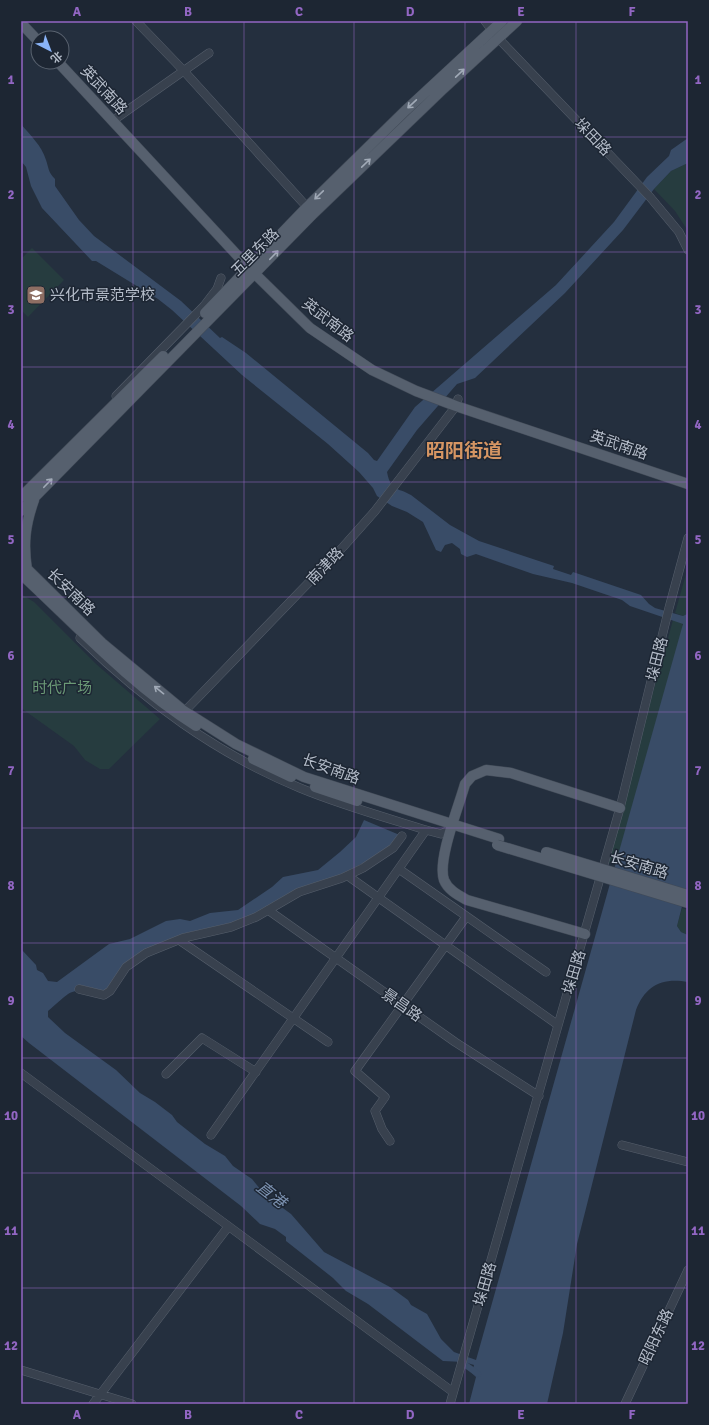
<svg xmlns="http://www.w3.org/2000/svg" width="709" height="1425" viewBox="0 0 709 1425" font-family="Signika,'Noto Sans SC',sans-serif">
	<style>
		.green { fill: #263c3f }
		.water { fill: #394c67 }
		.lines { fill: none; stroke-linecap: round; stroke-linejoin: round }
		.canal { stroke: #394c67; stroke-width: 6 }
		.minor-casing { stroke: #565f6c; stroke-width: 9 }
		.major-casing { stroke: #414a57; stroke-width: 11 }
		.minor { stroke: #38414e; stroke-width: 8 }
		.major { stroke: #56606e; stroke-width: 10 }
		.major-bridge-casing { stroke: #414a57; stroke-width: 11; stroke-linecap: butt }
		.major-bridge { stroke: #56606e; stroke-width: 10 }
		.oneway { stroke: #a1aab7 }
		.grid { fill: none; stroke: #9266c3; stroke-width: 1; stroke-opacity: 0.55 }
		.labels { text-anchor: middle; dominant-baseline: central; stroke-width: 3; stroke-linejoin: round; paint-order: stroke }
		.street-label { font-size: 15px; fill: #b4bcc9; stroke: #1d2633 }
		.poi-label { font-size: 15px; fill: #b4bcc9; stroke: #1d2633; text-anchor: start }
		.park-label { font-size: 15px; fill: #6b9a76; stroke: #1d2633 }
		.water-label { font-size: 16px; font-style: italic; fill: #7c92b1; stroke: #1d2633 }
		.district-label { font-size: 19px; font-weight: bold; fill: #d59563; stroke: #1d2633 }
		.neatline { fill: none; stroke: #9266c3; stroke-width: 1.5 }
		.grid-label { font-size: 13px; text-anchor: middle; font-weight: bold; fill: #9266c3 }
	</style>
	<rect width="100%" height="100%" fill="#242f3e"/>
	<!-- green -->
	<path class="green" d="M688 163V231L675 211 654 189 671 171Z
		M32 248 64 280 28 317 21 310V259Z
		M688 567V611L687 614 683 616 675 613Z
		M21 594 34 602 96 664 160 719 109 769H100L85 760 74 746 21 708Z
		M673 620 682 623 683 627 616 865 606 862Z
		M682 908 688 910V935L681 932 677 926Z"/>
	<!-- water -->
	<path class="water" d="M21 124C30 135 42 146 46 160 49 169 48 172 55 179V186L79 220 94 236 181 301 220 338 222 337 246 353 368 453 374 460 377 461 415 407 556 285 614 222 647 177 669 156 671 150 688 138V163L671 171 654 189 623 230 565 293 475 378 457 384 417 430 387 472C391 492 397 487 411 495L450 525 479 541 554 566 553 569 571 575 573 572 641 595 649 604 655 608 683 616 687 614 688 611V883L677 926 681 932 688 935V982C662 977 645 986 636 1010L577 1244 563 1333 547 1404H469L476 1377 472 1373 474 1365 464 1362 443 1361 368 1304 346 1291 333 1278 286 1241V1237L275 1229 260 1224 241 1206 29 1043 21 1036V949L36 965 37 970 43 973 48 981 57 982 109 944 130 939 166 921 180 919 190 921 210 913 238 910 272 887 283 877 318 870 340 852 356 837 364 820 402 836 393 848 256 917 183 938 126 967 104 995C69 987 74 989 48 1011V1017L65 1033 116 1070 140 1093 155 1102 172 1115 177 1122 205 1144 225 1156 233 1166 252 1179 265 1195 291 1214 324 1252 390 1287 408 1300 411 1305 427 1314 441 1339 454 1352 476 1360 683 624 630 606 622 600 572 583 533 574 476 554 467 557 461 554 460 549 452 543 445 545 441 552 436 550 423 522 407 512 392 506 377 496 373 488 359 472 328 444 242 375 172 310 158 299 96 261H92L42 208 31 186 26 167 21 161Z"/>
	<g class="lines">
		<!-- canal -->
		<path class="canal" d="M460 1361 478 1374"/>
		<defs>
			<path id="minor" d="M136 21 183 70 307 207
				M485 21 498 38 650 197 679 232 688 250
				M118 117 209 53
				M116 396 204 306 217 289 221 278
				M80 638C145 701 215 753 300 788 341 805 384 817 426 830L441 834 451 829
				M181 715 343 547 375 511 456 406 458 399
				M399 869 546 972
				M348 876 558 1025
				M268 910 455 1042 539 1096
				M179 940 328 1042
				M79 989 104 995 110 991 126 967 146 953 183 938 231 927 256 917 299 892 342 878 363 868 393 848 402 836
				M21 1073 453 1392
				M166 1074 202 1038 256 1072
				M211 1135 426 830
				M390 1141 382 1129 375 1111 385 1097 355 1071 466 917
				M622 1145 688 1162
				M21 1370 132 1404
				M93 1404 228 1227
				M450 1404 620 808 669 608 688 538
				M625 1404 688 1270"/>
			<path id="major" d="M21 23 38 41
				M58 62 249 268 310 328 372 370 416 391 456 406 688 484
				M205 313 307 207 406 110 502 21
				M21 497 163 356
				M21 511 313 214 442 90 517 21
				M21 563 102 643 184 711 236 744 304 777 499 839
				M27 570C23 544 25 525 34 500
				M21 574C78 627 130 684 196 726
				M253 759 291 777
				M315 787 357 801
				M585 934 467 900C458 895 448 890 444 880 437 860 459 806 465 784L472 776 486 770 511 773 620 808"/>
		</defs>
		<!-- minor casing -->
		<use href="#minor" class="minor-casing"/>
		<!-- major casing -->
		<use href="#major" class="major-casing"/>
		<!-- minor -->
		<use href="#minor" class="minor"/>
		<!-- major -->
		<use href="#major" class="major"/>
		<defs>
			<path id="major-bridge" d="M497 845 688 903
				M546 852 688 895"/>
		</defs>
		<!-- major-bridge casing -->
		<use href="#major-bridge" class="major-bridge-casing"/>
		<!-- major-bridge -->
		<use href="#major-bridge" class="major-bridge"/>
	</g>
	<!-- one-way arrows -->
	<defs><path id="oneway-shaft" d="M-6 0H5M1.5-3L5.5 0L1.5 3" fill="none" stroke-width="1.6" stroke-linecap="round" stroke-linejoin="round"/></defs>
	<g class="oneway">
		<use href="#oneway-shaft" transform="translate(460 73) rotate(-43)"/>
		<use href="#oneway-shaft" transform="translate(412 104) rotate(137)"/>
		<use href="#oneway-shaft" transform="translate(366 163) rotate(-44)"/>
		<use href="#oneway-shaft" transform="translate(319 195) rotate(136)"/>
		<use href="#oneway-shaft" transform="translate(274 255) rotate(-46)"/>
		<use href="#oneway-shaft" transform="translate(48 483) rotate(-46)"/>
		<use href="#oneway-shaft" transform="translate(159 690) rotate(-141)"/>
	</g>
	<!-- grid -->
	<path class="grid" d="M133 21V1404M244 21V1404M354 21V1404M465 21V1404M576 21V1404M21 137H688M21 252H688M21 367H688M21 482H688M21 597H688M21 712H688M21 828H688M21 943H688M21 1058H688M21 1173H688M21 1288H688"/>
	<!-- icons -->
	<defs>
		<symbol id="school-square" viewBox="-11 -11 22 22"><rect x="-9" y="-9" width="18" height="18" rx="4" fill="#8d6e63" stroke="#1d2633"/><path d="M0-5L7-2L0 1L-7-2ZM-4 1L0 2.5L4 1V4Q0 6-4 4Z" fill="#fff"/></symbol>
	</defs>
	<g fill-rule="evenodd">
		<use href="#school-square" x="25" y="284" width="22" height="22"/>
	</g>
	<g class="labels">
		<!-- street labels -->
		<g class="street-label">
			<text transform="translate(104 90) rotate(47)">英武南路</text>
			<text transform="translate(593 137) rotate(46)">垛田路</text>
			<text transform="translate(255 252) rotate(-45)">五里东路</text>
			<text transform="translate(328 320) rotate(38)">英武南路</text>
			<text transform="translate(619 445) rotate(19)">英武南路</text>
			<text transform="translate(325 566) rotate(-46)">南津路</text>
			<text transform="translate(71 592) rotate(44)">长安南路</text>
			<text transform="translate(657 659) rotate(-76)">垛田路</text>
			<text transform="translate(331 769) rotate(20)">长安南路</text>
			<text transform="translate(639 865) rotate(17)">长安南路</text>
			<text transform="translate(574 972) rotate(-73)">垛田路</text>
			<text transform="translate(402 1005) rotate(35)">景昌路</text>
			<text transform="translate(485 1284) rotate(-74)">垛田路</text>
			<text transform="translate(656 1337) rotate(-65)">昭阳东路</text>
		</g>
		<!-- poi labels -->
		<g class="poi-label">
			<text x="50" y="295">兴化市景范学校</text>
		</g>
		<!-- park labels -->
		<g class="park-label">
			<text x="62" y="688">时代广场</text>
		</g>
		<!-- water labels -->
		<g class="water-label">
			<text transform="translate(271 1195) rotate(38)">直港</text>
		</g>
		<!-- district labels -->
		<g class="district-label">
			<text x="464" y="451">昭阳街道</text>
		</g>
	</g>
	<!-- border -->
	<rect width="709" height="1425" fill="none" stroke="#1d2633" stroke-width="44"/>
	<!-- north arrow -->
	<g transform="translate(50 50) rotate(138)"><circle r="19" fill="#1d2633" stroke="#59626f"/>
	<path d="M0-3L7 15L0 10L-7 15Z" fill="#8ab4f8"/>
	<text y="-6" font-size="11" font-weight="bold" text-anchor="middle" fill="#b4bcc9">北</text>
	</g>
	<rect x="22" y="22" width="665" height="1381" class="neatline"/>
	<g class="grid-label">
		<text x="77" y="16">A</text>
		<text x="188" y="16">B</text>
		<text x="299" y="16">C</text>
		<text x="410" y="16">D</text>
		<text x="521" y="16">E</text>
		<text x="632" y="16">F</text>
		<text x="11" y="84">1</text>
		<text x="698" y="84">1</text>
		<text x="11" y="199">2</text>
		<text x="698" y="199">2</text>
		<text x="11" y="314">3</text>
		<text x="698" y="314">3</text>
		<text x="11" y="429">4</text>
		<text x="698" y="429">4</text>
		<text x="11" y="544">5</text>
		<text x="698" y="544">5</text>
		<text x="11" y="660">6</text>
		<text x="698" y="660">6</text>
		<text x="11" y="775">7</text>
		<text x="698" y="775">7</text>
		<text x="11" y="890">8</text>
		<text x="698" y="890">8</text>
		<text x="11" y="1005">9</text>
		<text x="698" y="1005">9</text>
		<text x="11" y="1120">10</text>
		<text x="698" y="1120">10</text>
		<text x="11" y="1235">11</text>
		<text x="698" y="1235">11</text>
		<text x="11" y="1350">12</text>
		<text x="698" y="1350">12</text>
		<text x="77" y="1419">A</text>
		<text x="188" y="1419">B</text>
		<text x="299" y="1419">C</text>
		<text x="410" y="1419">D</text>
		<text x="521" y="1419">E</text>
		<text x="632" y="1419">F</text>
	</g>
</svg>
